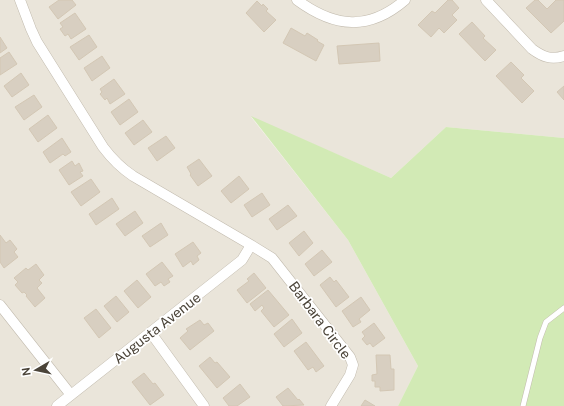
<svg xmlns="http://www.w3.org/2000/svg" width="564" height="406" viewBox="0 0 564 406" font-family="'Public Sans',sans-serif">
	<style>
		.residential { fill: #eae5da }
		.green { fill: #d2eab5 }
		.building { fill: #d8cfc1; stroke: #d3c7b4 }
		.lines { fill: none; stroke-linecap: round; stroke-linejoin: round }
		.service-casing { stroke: #c2bbae; stroke-width: 6 }
		.minor-casing { stroke: #c2bbae; stroke-width: 11 }
		.service { stroke: #fff; stroke-width: 5 }
		.minor { stroke: #fff; stroke-width: 10 }
		.labels { text-anchor: middle; dominant-baseline: central; stroke-width: 3.5; stroke-linejoin: round; paint-order: stroke }
		.street-label { font-size: 14px; fill: #4b4439; stroke: #fff }
	</style>
	<rect width="100%" height="100%" fill="#f6f3ec"/>
	<!-- residential -->
	<path class="residential" d="M0 0H564V138L446 127 391 178 251 117 348 240 418 366 398 406H0Z"/>
	<!-- green -->
	<path class="green" d="M251 116 391 178 446 127 564 138V406H398L418 366 348 240Z"/>
	<!-- building -->
	<path class="building" d="M59 0H72L76 5 58 19 49 7Z
		M448 0H452L459 8 452 15 457 20 444 33 439 28 431 37 418 25 432 11 435 13Z
		M535 0H538L547 9 556 0H564V21L551 33 526 8Z
		M257 1 262 6 263 4 268 9 266 11 276 20 264 32 246 13Z
		M75 13 86 29 71 39 68 34 65 36 60 29 63 27 60 23Z
		M472 22 485 36 483 38 496 50 485 61 459 34Z
		M291 28 305 36 307 33 318 40 317 41 324 45 316 61 283 43Z
		M89 35 97 47 79 60 70 47Z
		M0 37 7 48 0 53Z
		M379 43 380 61 339 64 337 46Z
		M9 52 17 64 0 75V58Z
		M102 56 110 68 92 81 84 68Z
		M511 62 524 75 521 78 534 91 522 103 496 76Z
		M21 73 29 85 12 97 4 86Z
		M114 79 125 94 110 104 107 98 105 100 100 94 102 92 100 89Z
		M564 86V100L557 92Z
		M34 95 42 107 24 120 15 107Z
		M129 99 138 112 120 125 111 112Z
		M48 115 57 128 38 142 29 129Z
		M143 120 152 132 134 145 125 133Z
		M166 136 175 148 157 161 148 148Z
		M62 138 71 152 65 156 63 154 50 163 43 152Z
		M199 159 212 176 198 186 190 175 191 174 187 167Z
		M72 161 75 166 79 163 83 171 80 172 83 176 69 185 59 170Z
		M239 176 249 189 231 203 221 191Z
		M91 179 100 192 81 206 71 192Z
		M262 193 270 205 252 217 244 205Z
		M112 198 119 209 96 225 89 214Z
		M288 205 297 216 277 230 269 219Z
		M135 211 143 223 125 236 116 224Z
		M161 223 168 235 150 247 142 236Z
		M304 231 313 243 299 256 289 243Z
		M0 235 6 243 10 240 17 249 14 252 18 257 4 268 0 262Z
		M193 242 201 253 197 256 199 260 193 265 191 261 183 267 175 254Z
		M322 250 332 262 314 276 305 264Z
		M162 262 173 276 168 279 170 282 164 286 161 282 155 286 146 274Z
		M36 264 44 275 39 280 42 283 37 288 45 298 35 307 26 296 27 295 24 292 22 293 15 285 18 282 14 278 26 268 28 270Z
		M254 273 266 288 247 303 237 290 249 281 247 279Z
		M330 277 334 282 336 280 349 297 336 307 320 285Z
		M137 280 151 297 138 308 124 291Z
		M268 290 289 315 274 327 261 311 264 308 262 305 255 311 250 304Z
		M116 296 129 312 117 322 104 306Z
		M361 297 370 310 359 319 361 322 353 327 342 311Z
		M96 309 111 328 99 338 84 318Z
		M292 319 302 333 284 347 274 334Z
		M200 320 204 325 208 323 214 331 190 350 180 338 188 331 186 329Z
		M374 323 385 338 373 347 370 343 367 345 362 339 365 336 362 332Z
		M306 342 324 366 316 372 313 367 308 370 294 351Z
		M376 355H390L391 369H394V390L380 391V387H375V381H372V375L377 374Z
		M210 357 215 363 217 362 230 377 217 388 199 366Z
		M144 373 153 384 155 383 164 395 150 405 132 382Z
		M240 384 250 397 237 406H229L223 398Z
		M288 388 298 400 299 399 304 405 283 406 276 397Z
		M365 400 375 406H361Z"/>
	<g class="lines">
		<defs>
			<path id="service" d="M523 406 540 338 546 322 564 308"/>
			<path id="minor" d="M20 0 31 29 37 42 103 147C112 159 121 168 133 176L251 245 272 258 350 357 353 365 350 375 331 406
				M297 0C335 28 369 31 405 0
				M486 0 532 49C543 57 551 60 564 56
				M0 305 71 395
				M151 333 204 406
				M57 406 242 260 251 245"/>
		</defs>
		<!-- service casing -->
		<use href="#service" class="service-casing"/>
		<!-- minor casing -->
		<use href="#minor" class="minor-casing"/>
		<!-- service -->
		<use href="#service" class="service"/>
		<!-- minor -->
		<use href="#minor" class="minor"/>
	</g>
	<g class="labels">
		<!-- street labels -->
		<g class="street-label">
			<text transform="translate(320 320) rotate(53)">Barbara Circle</text>
			<text transform="translate(157 328) rotate(-38)">Augusta Avenue</text>
		</g>
	</g>
	<!-- north arrow -->
	<g transform="translate(36 370) rotate(261)" stroke="#ffffff" stroke-width="3" paint-order="stroke">
	<path d="M0-3L7 15L0 10L-7 15Z" fill="#4b4439"/>
	<text y="-6" font-size="11" font-weight="bold" text-anchor="middle" fill="#4b4439">N</text>
	</g>
</svg>
